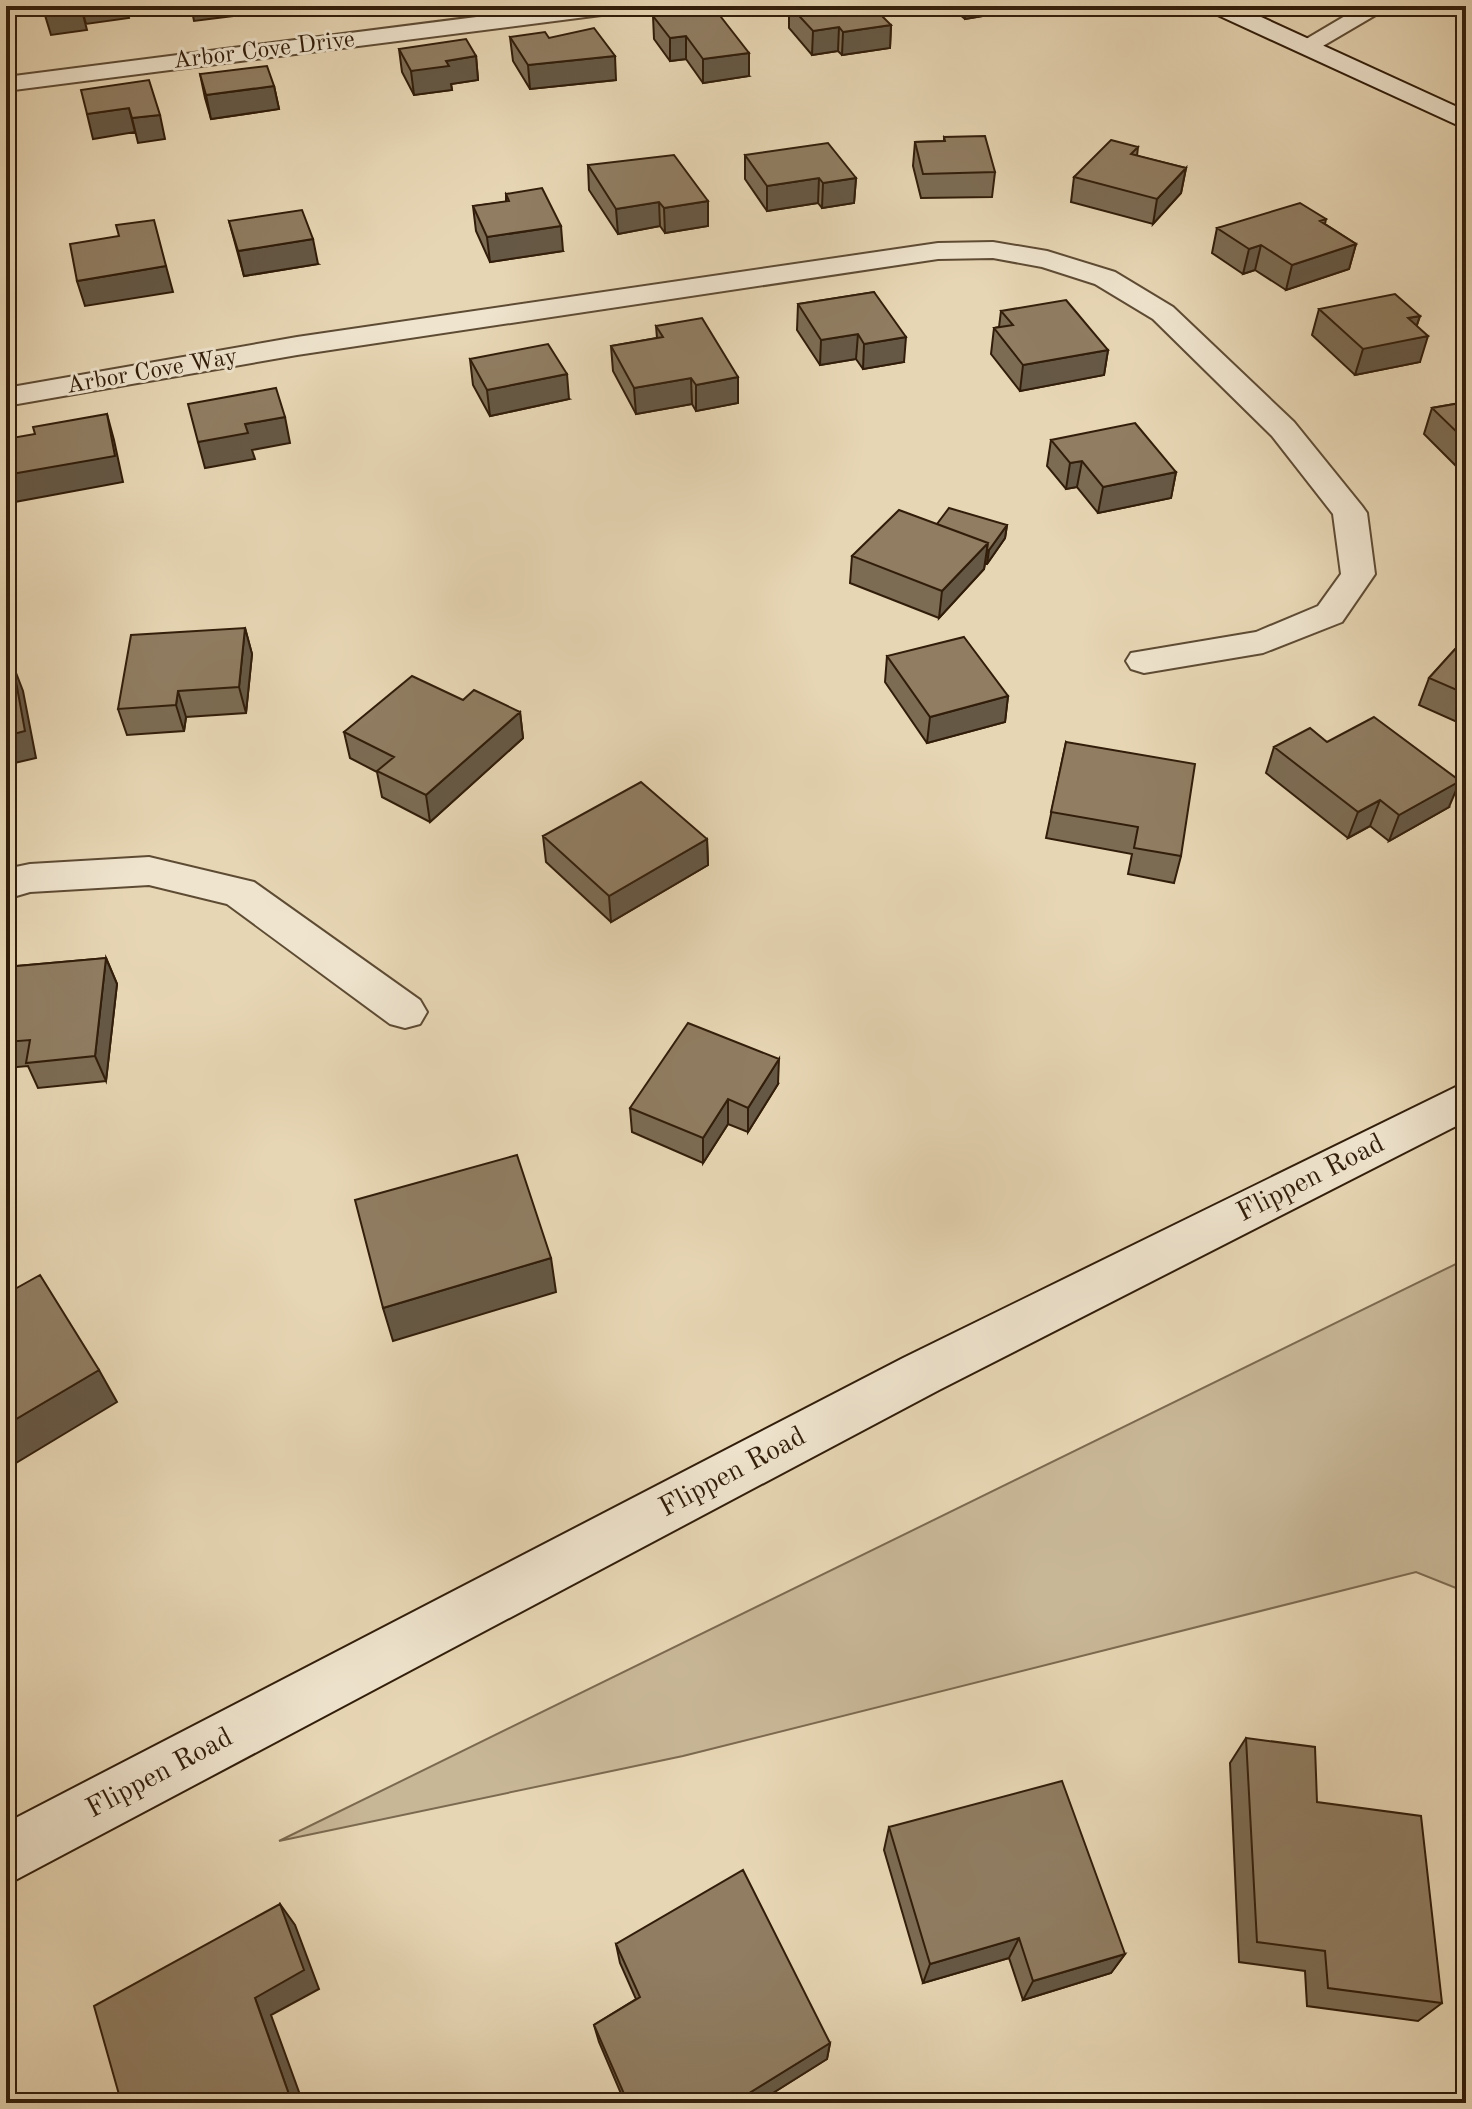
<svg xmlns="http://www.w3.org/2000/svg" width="1472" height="2109" viewBox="0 0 1472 2109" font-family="'Old Standard TT',serif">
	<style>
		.green { fill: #c8b797; stroke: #7c6a50; stroke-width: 2 }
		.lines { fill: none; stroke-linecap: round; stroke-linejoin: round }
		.street-casing { stroke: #5e4b34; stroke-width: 4 }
		.secondary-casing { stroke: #311d0a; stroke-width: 4 }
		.street { fill: #efe4ce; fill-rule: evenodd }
		.secondary { fill: #efe4ce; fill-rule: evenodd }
		.wall { fill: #7c6c54; stroke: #311d0a; stroke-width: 2 }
		.shaded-wall { fill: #655845; stroke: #311d0a; stroke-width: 2 }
		.building { fill: #907d62; stroke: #311d0a; stroke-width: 2 }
		.labels { text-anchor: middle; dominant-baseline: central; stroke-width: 6; stroke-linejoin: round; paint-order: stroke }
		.far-street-label { font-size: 24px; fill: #311d0a; stroke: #efe4ce }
		.street-label { font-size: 28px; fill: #311d0a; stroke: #efe4ce }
	</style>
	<rect width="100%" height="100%" fill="#e7d6b4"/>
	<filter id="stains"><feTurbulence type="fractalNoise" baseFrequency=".0025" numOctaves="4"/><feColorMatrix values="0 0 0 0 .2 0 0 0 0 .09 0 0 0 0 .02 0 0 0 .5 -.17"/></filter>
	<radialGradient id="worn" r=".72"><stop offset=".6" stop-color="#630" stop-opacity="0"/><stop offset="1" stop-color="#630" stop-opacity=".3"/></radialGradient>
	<!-- green -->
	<path class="green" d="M1466 1259V1592L1416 1572 683 1756 279 1841Z"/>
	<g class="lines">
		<defs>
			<path id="street" d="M562 6H629L617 13 6 91V77Z
				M1362 6H1391L1316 50 1308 52 1296 45Z
				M993 242 1047 251 1115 272 1173 307 1294 422 1362 506 1367 513 1375 574 1342 622 1263 653 1144 673 1131 669 1126 661 1131 653 1256 632 1318 606 1341 574 1333 514 1272 436 1153 319 1095 284 1042 267 993 258 938 259 297 355 6 406V388L297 337 938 243Z
				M149 857 254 882 420 1000 427 1012 420 1024 405 1028 390 1024 227 904 149 885 30 892 6 899V869L30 864Z"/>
			<path id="secondary" d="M1205 6H1237L1466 111V129L1209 11Z
				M1466 1082V1121L939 1390 6 1885V1823L903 1358Z"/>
		</defs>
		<!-- street casing -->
		<use href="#street" class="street-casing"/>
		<!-- secondary casing -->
		<use href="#secondary" class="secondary-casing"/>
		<!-- street -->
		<use href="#street" class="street"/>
		<!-- secondary -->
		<use href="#secondary" class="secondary"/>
	</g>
	<!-- wall -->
	<path class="wall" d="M789 6 891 25 890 48 842 55 838 51 812 55 789 28Z
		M949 6H1019L1018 10 965 19Z
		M653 16 749 76 703 83 686 59 670 61 654 39Z
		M510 37 616 80 530 89 513 61Z
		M399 49 476 56 478 80 451 84 452 90 414 95 402 72Z
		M200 74 274 86 279 109 211 119 205 98Z
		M944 137 995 172 992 197 921 198 913 166 915 142 944 141Z
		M1138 147 1137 156 1186 168 1181 193 1153 224 1071 202 1074 177Z
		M745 155 856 178 854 203 822 208 818 203 767 211 745 179Z
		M588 165 708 201V226L665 233 660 226 618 234 589 190Z
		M506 194 563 251 490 262 476 231 473 206 506 202Z
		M1326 219 1325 224 1356 244 1349 269 1286 290 1255 270 1243 274 1212 253 1217 228Z
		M229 221 318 264 244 276Z
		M874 292 904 362 863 369 856 359 820 365 797 330 798 304Z
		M1319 309 1420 316 1417 325 1420 362 1355 375 1312 335Z
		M1001 311 1108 350 1104 375 1020 391 991 354 994 328 999 327Z
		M656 326 738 377V403L696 411 692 404 636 414 613 371 611 346 657 338Z
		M470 359 569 399 490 416 473 385Z
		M1466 402V476L1424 434 1432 408Z
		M1051 440 1176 472 1171 498 1098 513 1077 487 1066 489 1047 466Z
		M937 524 1007 525 1005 538 987 564 985 563 984 569 939 618 850 583 852 556Z
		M245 628 252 654 246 713 186 717 184 731 127 735 118 709Z
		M1466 637V726L1419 705 1429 678Z
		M887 656 1008 696 1005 722 927 743 885 682Z
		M463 700 520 712 523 738 430 822 382 797 377 772 350 758 344 732Z
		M1066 742 1181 856 1174 883 1128 874 1132 854 1046 838Z
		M1327 742 1449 807 1389 841 1370 826 1348 838 1266 773 1274 747Z
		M543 836 707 839 708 865 611 922 546 862Z
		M106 958 117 984 106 1081 38 1088 28 1066 6 1068V967Z
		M778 1084 748 1132 728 1124 703 1163 632 1132 630 1108Z
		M1246 1738 1317 1802 1442 2003 1418 2021 1307 2006 1305 1971 1239 1962 1230 1763Z
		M889 1827 1125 1954 1111 1973 1023 2000 1009 1958 923 1983 884 1850Z
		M616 1944 830 2043 827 2059 757 2103H625L599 2042 594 2025 636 1999 620 1963Z"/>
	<!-- shaded-wall -->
	<path class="shaded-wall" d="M81 6H126L129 18 86 24Z
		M191 6H256L257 13 194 21Z
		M966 6H1019L1018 10 965 19Z
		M81 7 87 30 51 35 44 12Z
		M891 25 890 48 842 55 843 32Z
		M839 27 838 51 812 55 813 31Z
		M686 36V59L670 61V38Z
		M749 53V76L703 83V59Z
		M476 56 478 80 451 84 452 90 414 95 411 71 446 61Z
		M615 56 616 80 530 89 528 65Z
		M274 86 279 109 211 119 206 95Z
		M129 108 135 132 93 139 87 114Z
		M160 115 165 139 138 143 132 118Z
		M1186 168 1181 193 1153 224 1157 199Z
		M819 178 818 203 767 211V186Z
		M856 178 854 203 822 208 823 183Z
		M708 201V226L665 233 664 208Z
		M659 202 660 226 618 234 616 209Z
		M561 226 563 251 490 262 487 237Z
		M313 239 318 264 244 276 238 251Z
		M1356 244 1349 269 1286 290 1292 265Z
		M1261 245 1255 270 1243 274 1249 249Z
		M166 266 173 292 85 306 77 281Z
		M6 288 12 325 6 326Z
		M1420 316 1412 339 1428 336 1420 362 1355 375 1363 349 1408 318Z
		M858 334 856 359 820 365 821 340Z
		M906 337 904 362 863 369 864 344Z
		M1108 350 1104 375 1020 391 1023 365Z
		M567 374 569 399 490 416 487 390Z
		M738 377V403L696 411V385Z
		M691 378 692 404 636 414 634 388Z
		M107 414 114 440 123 482 9 503 6 496V475Z
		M285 417 290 443 252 450 255 459 205 468 198 442 245 424Z
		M1082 461 1077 487 1066 489 1070 463Z
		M1176 472 1171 498 1098 513 1103 487Z
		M1007 525 1005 538 987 564 989 550Z
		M988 543 984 569 939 618 942 591Z
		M245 628 252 654 246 713 239 687Z
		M13 665 23 691 36 758 6 765V736Z
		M178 691 186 717 184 731 176 705Z
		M1008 696 1005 722 927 743 930 717Z
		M520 712 523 738 430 822 426 795Z
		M1460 781 1449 807 1389 841 1399 815Z
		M1380 800 1370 826 1348 838 1358 812Z
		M707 839 708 865 611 922 609 896Z
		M106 958 117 984 106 1081 95 1056Z
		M779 1059 778 1084 748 1132V1108Z
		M728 1099V1124L703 1163V1138Z
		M551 1258 556 1292 393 1341 383 1308Z
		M99 1370 117 1402 6 1469V1425Z
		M280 1904 295 1925 319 1989 271 2015 303 2103H292L255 1998Z
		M1019 1938 1009 1958 923 1983 930 1964Z
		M1125 1954 1111 1973 1023 2000 1033 1981Z
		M830 2043 827 2059 757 2103H733Z"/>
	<!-- building -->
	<path class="building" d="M43 6H81V7L44 12Z
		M790 6H872L891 25 843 32 839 27 813 31Z
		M714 8 749 53 703 59 686 36 670 38 653 16Z
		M594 28 615 56 528 65 510 37 545 32 549 38Z
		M466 39 476 56 446 61 449 66 411 71 399 49Z
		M267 66 274 86 206 95 200 74Z
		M149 80 160 115 132 118 129 108 87 114 81 90Z
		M985 136 995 172 923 174 915 142 945 141 944 137Z
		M1111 140 1138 147 1131 154 1186 168 1157 199 1074 177Z
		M828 143 856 178 823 183 819 178 767 186 745 155Z
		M674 155 708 201 664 208 659 202 616 209 588 165Z
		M542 188 561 226 487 237 473 206 509 201 506 194Z
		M1300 203 1326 219 1320 221 1356 244 1292 265 1261 245 1249 249 1217 228Z
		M302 210 313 239 238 251 229 221Z
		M154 220 166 266 77 281 70 244 119 236 116 225Z
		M874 292 906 337 864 344 858 334 821 340 798 304Z
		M1395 294 1420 316 1408 318 1428 336 1363 349 1319 309Z
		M1066 300 1108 350 1023 365 994 328 1013 325 1001 311Z
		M702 318 738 377 696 385 691 378 634 388 611 346 663 337 656 326Z
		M548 344 567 374 487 390 470 359Z
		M276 388 285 417 245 424 248 433 198 442 188 404Z
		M1466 402V441L1432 408Z
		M107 414 115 456 6 475V439L35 434 33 427Z
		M1135 423 1176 472 1103 487 1082 461 1070 463 1051 440Z
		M949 508 1007 525 989 550H987L988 543 937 524Z
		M899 510 988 543 942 591 852 556Z
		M245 628 239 687 178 691 176 705 118 709 131 635Z
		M964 637 1008 696 930 717 887 656Z
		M1466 637V694L1429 678Z
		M13 665 25 731 6 736V667Z
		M412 676 463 700 474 690 520 712 426 795 377 771 394 757 344 732Z
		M1374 717 1460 781 1399 815 1380 800 1358 812 1274 747 1310 728 1327 742Z
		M1066 742 1195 764 1181 856 1134 848 1138 827 1051 812Z
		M641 782 707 839 609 896 543 836Z
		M106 958 95 1056 26 1063 30 1040 6 1042V967Z
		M688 1023 779 1059 748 1108 728 1099 703 1138 630 1108Z
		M517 1155 551 1258 383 1308 355 1200Z
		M40 1275 99 1370 6 1425V1294Z
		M1246 1738 1315 1747 1317 1802 1421 1816 1442 2003 1328 1988 1325 1951 1257 1942Z
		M1062 1781 1125 1954 1033 1981 1019 1938 930 1964 889 1827Z
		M743 1870 830 2043 733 2103H628L594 2025 640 1997 616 1944Z
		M280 1904 304 1970 255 1998 292 2103H111L120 2098 94 2006Z"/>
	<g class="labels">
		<!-- far-street labels -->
		<g class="far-street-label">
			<text transform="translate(264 51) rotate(-7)">Arbor Cove Drive</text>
			<text transform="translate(152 372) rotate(-10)">Arbor Cove Way</text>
		</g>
		<!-- street labels -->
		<g class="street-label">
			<text transform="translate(1311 1179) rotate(-27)">Flippen Road</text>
			<text transform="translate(733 1473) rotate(-28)">Flippen Road</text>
			<text transform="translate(160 1774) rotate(-28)">Flippen Road</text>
		</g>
	</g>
	<!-- margin -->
	<rect width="1472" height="2109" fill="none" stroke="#e7d6b4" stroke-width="32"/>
	<rect x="8" y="8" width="1456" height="2093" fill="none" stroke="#311d0a" stroke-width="4"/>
	<rect x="16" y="16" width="1440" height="2077" fill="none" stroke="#311d0a" stroke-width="2"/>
	<rect width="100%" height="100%" filter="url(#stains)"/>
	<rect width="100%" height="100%" fill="url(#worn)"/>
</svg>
